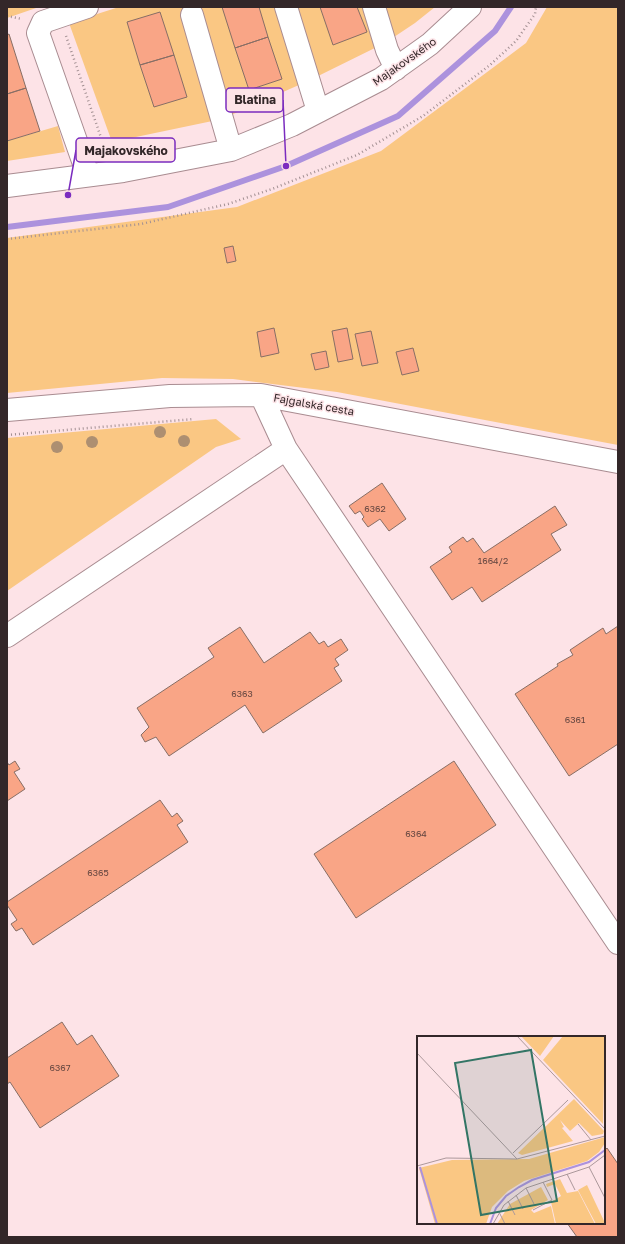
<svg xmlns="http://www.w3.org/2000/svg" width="625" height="1244" viewBox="0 0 625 1244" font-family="'Golos Text',sans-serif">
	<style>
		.green { fill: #fac783 }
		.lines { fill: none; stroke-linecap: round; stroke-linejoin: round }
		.stream { stroke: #ac92dd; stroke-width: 6 }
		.building { fill: #f9a586; stroke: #876e65 }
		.minor-casing { stroke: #a98c91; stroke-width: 24 }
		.path { stroke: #a39093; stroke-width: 2.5; stroke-dasharray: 1 3; stroke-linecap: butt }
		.minor { stroke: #fff; stroke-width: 22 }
		.tree { fill: #ad8f71 }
		.labels { text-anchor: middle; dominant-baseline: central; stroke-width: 3; stroke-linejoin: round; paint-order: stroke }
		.number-label { font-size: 9px; fill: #644640 }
		.street-label { font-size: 11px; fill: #332729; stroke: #fde3e7 }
		.inset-river { fill: none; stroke: #ac92dd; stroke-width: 2 }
		.inset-road { fill: none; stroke: #ac989b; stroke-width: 1 }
		.view { fill: #337565; fill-opacity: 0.15; stroke: #337565; stroke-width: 2 }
		.inset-edge { fill: none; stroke: #332729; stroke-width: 2 }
		.leader { fill: none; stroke: #7b2cbf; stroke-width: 1.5 }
		.callout-dot { fill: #7b2cbf; stroke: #fde3e7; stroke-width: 1.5 }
		.callout { fill: #fde3e7; stroke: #7b2cbf; stroke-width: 1.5 }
		.callout-label { font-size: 12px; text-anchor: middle; font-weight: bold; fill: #332729 }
	</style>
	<rect width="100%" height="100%" fill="#fde3e7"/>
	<!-- green -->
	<path class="green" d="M7 7H39L7 18Z
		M119 7H435L415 23 385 43 308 81 222 119 112 142 69 23Z
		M547 7H618V445L337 392 233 379 162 378 7 393V238L237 207 381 151 526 43Z
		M58 126 65 152 7 161V141Z
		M216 419 241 439 216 447 7 591V438Z"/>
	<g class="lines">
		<!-- stream -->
		<path class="stream" d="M7 227 168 207 286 166 398 116 495 31 511 7"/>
	</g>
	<!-- building -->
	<path class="building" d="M222 7H259L268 37 235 48Z
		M320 7H357L367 32 333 45Z
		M160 12 174 55 140 65 127 22Z
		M9 34 26 88 7 94V35Z
		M268 37 282 79 249 90 235 48Z
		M174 55 187 97 154 107 140 65Z
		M26 88 40 131 7 141V94Z
		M233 246 236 261 227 263 224 248Z
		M274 328 279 353 261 357 257 332Z
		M347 328 353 359 338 362 332 331Z
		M371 331 378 363 362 366 355 334Z
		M413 348 419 371 402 375 396 352Z
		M326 351 329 367 315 370 311 354Z
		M382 483 406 519 389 531 380 519 368 527 362 519 364 517 360 511 355 514 349 506Z
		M555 506 567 525 551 534 561 550 482 602 472 587 452 600 430 567 452 552 449 547 463 537 467 542 473 538 484 553Z
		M618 626V744L569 776 515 694 558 666 557 664 573 655 570 650 603 628 606 634Z
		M240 627 264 663 310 632 319 644 324 641 328 647 341 639 348 650 335 659 339 665 334 668 342 681 263 733 245 705 169 756 156 737 145 742 141 735 149 727 137 708 214 657 208 648Z
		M15 761 20 769 14 772 25 789 7 801V762L9 765Z
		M454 761 496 825 356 918 314 854Z
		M160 800 172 817 177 813 183 821 177 825 188 842 33 945 22 928 16 931 11 924 17 920 7 905V902Z
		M62 1022 77 1045 92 1035 119 1076 40 1128 10 1082 7 1084V1058Z
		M607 1148 618 1164V1237H577L567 1223H604V1151Z"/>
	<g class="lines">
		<defs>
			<path id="minor" d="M87 7 43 22 38 33 88 175
				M286 7 318 111
				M374 7 387 50 396 69
				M192 15 231 150
				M7 186 123 171 231 150 292 125 381 79 430 44 470 7
				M261 395 286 449 618 943
				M7 410 170 396 261 395 618 462
				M7 636 286 449"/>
		</defs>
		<!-- minor casing -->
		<use href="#minor" class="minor-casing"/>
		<!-- path -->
		<path class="path" d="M7 16 22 19
			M66 36 106 152
			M7 239 141 224 228 204 272 189 357 155 423 116 490 65 516 41 535 14 536 7
			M7 435 194 419"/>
		<!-- minor -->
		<use href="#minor" class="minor"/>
	</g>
	<!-- trees -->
	<g class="tree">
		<circle cx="160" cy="432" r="6"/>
		<circle cx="184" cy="441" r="6"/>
		<circle cx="92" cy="442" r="6"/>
		<circle cx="57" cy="447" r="6"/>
	</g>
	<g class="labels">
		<!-- number labels -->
		<g class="number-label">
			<text x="375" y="508">6362</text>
			<text x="493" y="560">1664/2</text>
			<text x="242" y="693">6363</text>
			<text x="575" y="719">6361</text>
			<text x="416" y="833">6364</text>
			<text x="98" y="872">6365</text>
			<text x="60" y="1067">6367</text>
		</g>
		<!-- street labels -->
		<g class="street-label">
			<text transform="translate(404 61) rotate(-35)">Majakovského</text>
			<text transform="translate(314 404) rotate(10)">Fajgalská cesta</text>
		</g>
	</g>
	<!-- overview -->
	<g transform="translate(417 1036)">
		<rect width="188" height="188" fill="#fde3e7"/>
		<path d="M104 0H137L123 20ZM146 0H188L186 88 126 24ZM157 63 187 95 186 98 175 100 162 87 153 95 143 84 147 91 145 92 156 105 105 119 101 117ZM188 101V107L182 116 170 125 107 145 91 155 75 171 69 188H18L2 132 35 124 112 123ZM143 143 150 157 161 155 178 188H139L134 166 144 160 138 148 130 151 129 148ZM170 149 188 187V188H179L161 154ZM124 151 131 164 114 174 117 177 134 170 138 188H80L93 168Z" fill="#fac783"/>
		<path class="inset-river" d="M3 131 20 188M73 188 79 172 89 160 102 151 115 144 172 126 188 114"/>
		<path class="inset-road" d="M100 0 188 93M0 17 100 123M161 88 174 104M96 117 151 64M0 130 29 122 100 123 188 100M172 131 188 162M150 138 158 154M109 152 117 168M99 159 106 173M91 165 98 179M116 174 135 164 126 146M82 176 88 188M76 188 87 169 109 152 172 131 188 119"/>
		<path class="view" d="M114 14 140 165 64 179 38 27Z"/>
		<rect width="188" height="188" class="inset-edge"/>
	</g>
	<!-- callouts -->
	<path class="leader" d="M286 166L283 100M68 195L76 150"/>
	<g class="callout-dot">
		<circle cx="286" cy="166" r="4"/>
		<circle cx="68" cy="195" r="4"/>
	</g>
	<g class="callout">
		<rect x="226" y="88" width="57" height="24" rx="4"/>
		<rect x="76" y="138" width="99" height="24" rx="4"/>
	</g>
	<g class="callout-label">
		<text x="255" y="104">Blatina</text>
		<text x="126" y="155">Majakovského</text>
	</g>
	<!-- border -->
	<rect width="625" height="1244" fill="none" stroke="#332729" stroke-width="16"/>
</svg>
